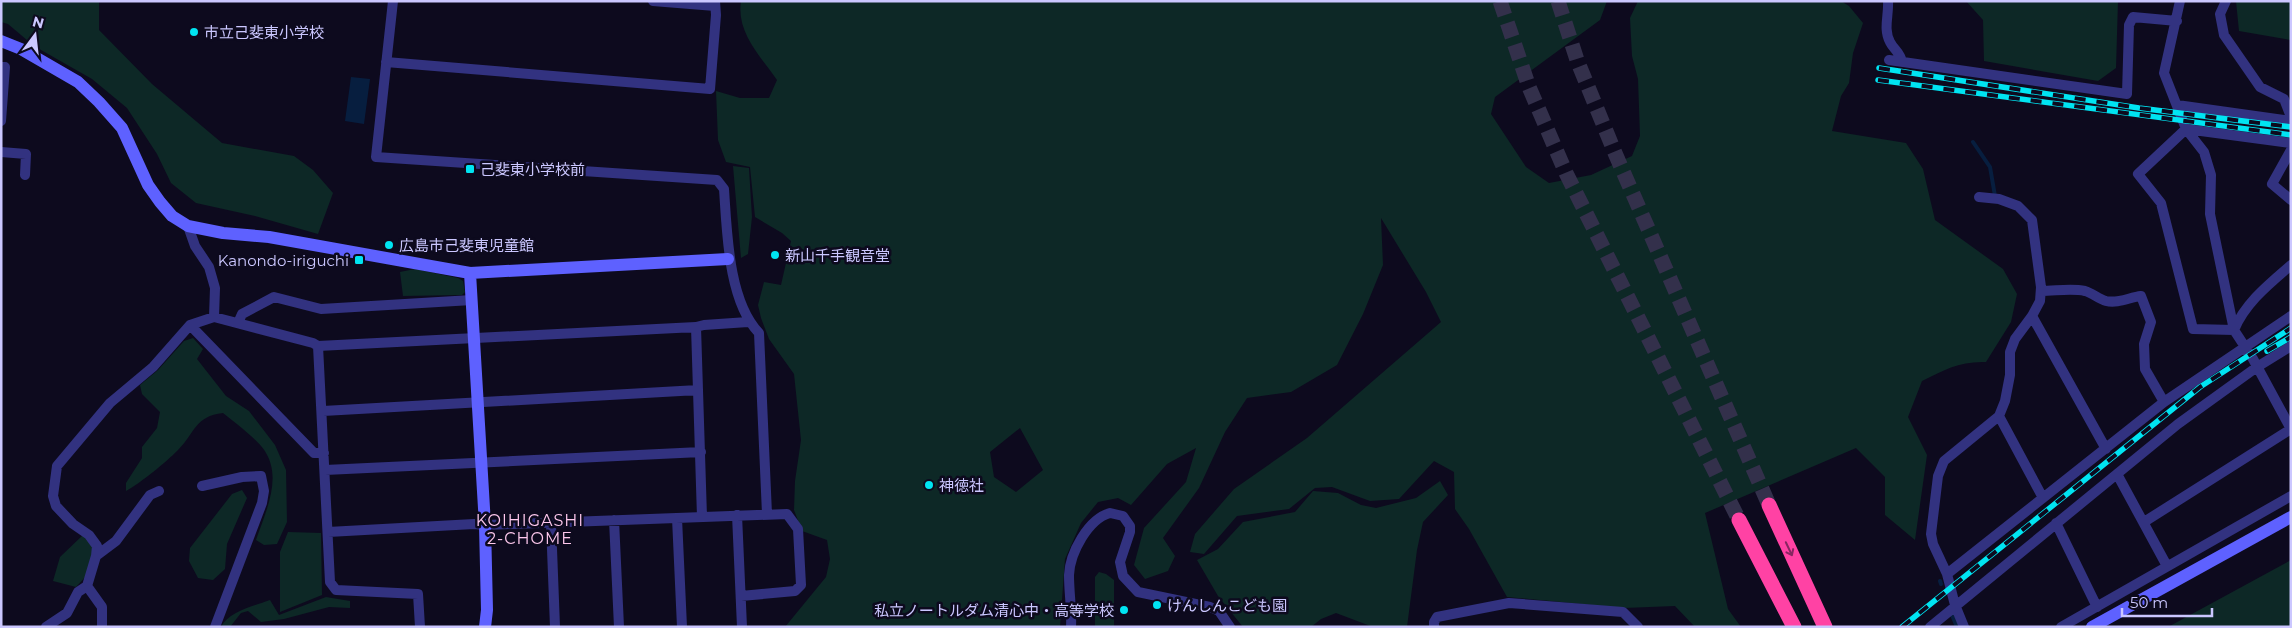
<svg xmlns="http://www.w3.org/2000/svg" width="2292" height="628" viewBox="0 0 2292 628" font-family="Montserrat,'Noto Sans JP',sans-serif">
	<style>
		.green { fill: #0d2826; fill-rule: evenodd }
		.water { fill: #071e3f }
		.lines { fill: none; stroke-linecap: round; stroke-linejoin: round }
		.stream { stroke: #071e3f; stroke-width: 4 }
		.highway-tunnel { stroke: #33304b; stroke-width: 15; stroke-dasharray: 15 8; stroke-linecap: butt }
		.street { stroke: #323280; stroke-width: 10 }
		.secondary { stroke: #5e61ff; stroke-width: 12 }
		.highway { stroke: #ff42a4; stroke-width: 15 }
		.rail-casing { stroke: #00e4f2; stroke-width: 5.5 }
		.rail { stroke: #0d0a1e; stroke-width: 4; stroke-dasharray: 11; stroke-linecap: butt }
		.oneway { stroke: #862661 }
		.poi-dot { fill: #00e4f2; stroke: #0d0a1e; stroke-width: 2 }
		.labels { text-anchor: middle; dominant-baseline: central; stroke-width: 5; stroke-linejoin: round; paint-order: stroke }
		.poi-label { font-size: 15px; fill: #cbc7ff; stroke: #0d0a1e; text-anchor: start }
		.neighbourhood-label { font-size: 16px; letter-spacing: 1px; fill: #ffc9ee; stroke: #0d0a1e }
	</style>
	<rect width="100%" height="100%" fill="#0d0a1e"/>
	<!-- green -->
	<path class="green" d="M1 1H99V30L152 84 222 143 294 156 313 170 333 193 318 234 255 216 196 203 171 183 157 154 127 108 92 79 34 46 8 24 1 22Z
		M741 1H1607L1600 20 1495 97 1491 114 1526 167 1549 183 1591 175 1632 156 1640 136 1638 79 1632 56 1630 18 1638 1H1841L1849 6 1863 23 1853 53 1849 83 1841 96 1832 131 1906 143 1923 169 1935 220 2003 269 2017 294 2011 322 1986 362C1960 361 1944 370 1922 381L1908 417 1927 455 1915 540 1885 515V477L1856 448 1705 513 1728 609 1741 627H1695L1675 606 1624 608 1507 597 1469 529 1455 509 1454 472 1434 461 1399 499 1370 501 1332 487 1315 488 1289 509 1237 516 1204 554 1190 552 1195 534 1234 489 1307 438 1441 322 1426 292 1381 218 1383 265 1363 314 1337 365 1291 392 1247 398 1225 432 1199 488 1163 538 1175 556 1168 571 1145 579 1134 565 1144 528 1186 482 1196 448 1167 464 1131 505 1118 498 1098 502 1081 523 1065 559 1060 627H785L826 577 830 559 827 540 802 531 794 510 795 481 801 440 794 374 769 339 761 318 758 305 764 282 781 285 791 241 782 233 755 217 750 167 726 162 718 140 716 91 740 98H769L777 80C760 56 736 32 741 1ZM1020 428 1043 470 1016 492 994 477 990 452Z
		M1966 1H2118L2116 68 2098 81 1984 61 1983 20Z
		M2236 1H2291V40L2239 31Z
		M733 166 749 168 752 217 748 254 741 258Z
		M415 269 458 278 463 281 465 292 462 295 403 296 400 272Z
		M193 338 203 349 197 359 226 396 249 411 275 445 286 470 287 522 277 544 264 545 256 540C265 513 282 480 266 453 261 442 234 422 223 413 195 416 195 433 178 450 165 463 142 482 126 491V483L142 458V447L157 428 160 412 142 394 140 385 158 370 184 341Z
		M1440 481 1448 495 1423 522 1417 550 1407 627H1373L1336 613 1321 619 1311 627H1243L1218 596 1197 560 1218 549 1243 522 1295 512 1313 491 1338 493 1361 505 1376 508 1416 498Z
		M242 490 247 498 227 544 225 569 213 580 198 578 189 561 190 548 232 494Z
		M288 532 321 533 322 595 280 612V552Z
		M83 535 94 547 88 574 76 587 53 581 60 557Z
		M2291 560V627H2168Z
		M1099 572 1106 574 1114 580V627H1095V577Z
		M326 597 350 601V608L329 607 284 619 261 622 248 611 241 613 230 627H221C229 611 254 606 270 600L279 615Z"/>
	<!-- water -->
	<path class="water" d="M351 77 370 79 364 124 345 121Z"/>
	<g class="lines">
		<!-- stream -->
		<path class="stream" d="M1973 142 1990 167 1995 196
			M1940 581 1941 584
			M1952 615 1957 627"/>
		<!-- highway-tunnel -->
		<path class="highway-tunnel" d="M1500 1 1529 87 1566 173 1739 520
			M1558 1 1577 60 1615 153 1769 505"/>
		<!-- street -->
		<path class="street" d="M393 1 376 157 717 180 724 189C727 231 728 301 759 333L767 514
			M653 1 715 6
			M1888 1C1889 15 1883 29 1890 42 1894 50 1900 52 1902 62
			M2180 1 2164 73 2186 129 2204 152 2211 175 2210 214 2234 330 2253 359 2291 429
			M2226 1 2220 14 2224 35 2260 87 2284 99 2291 117
			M1889 60 2127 94 2129 25 2133 17 2177 21
			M386 62 710 89 716 15 715 1
			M1 67H5L1 121
			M2177 105 2291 121
			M2291 143 2186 129 2138 174 2161 203 2193 329 2234 330C2245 303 2269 284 2291 265
			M2291 150 2272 184 2291 200
			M1 152 26 154 25 175
			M188 226 195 246 209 267 215 288 214 317
			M2041 291C2056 291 2071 288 2085 291 2092 293 2099 299 2106 301 2118 304 2130 297 2141 296L2151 322 2144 344 2145 369 2164 402
			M2032 316 2106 449
			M238 323 242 314 274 297 321 309 472 300
			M190 325 314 453H324
			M696 327 702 517
			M318 346 330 582 336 590 418 594 420 627
			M323 411 698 390
			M1999 416 2043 498
			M325 470 701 452
			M2117 474 2167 566
			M202 486 242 477 261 476 264 491 262 503 215 627
			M737 515 742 627
			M677 518 682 627
			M614 520 619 627
			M2144 522 2291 429
			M551 523 555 627
			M2056 523 2097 607
			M328 532 474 524 485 525 787 514 798 529 801 585 795 591 741 596
			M96 556 116 541 150 495 159 491
			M1947 574 2164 402 2291 316
			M46 627 67 613 78 592 87 586
			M102 627V607L87 586 96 556 97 546 89 535 73 524 56 506 53 496 57 466 110 403 153 367 190 325 214 317 313 343 318 346 696 327 704 325 748 322
			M1071 627C1072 610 1069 593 1069 575 1070 553 1088 519 1110 513L1123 516 1130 526V532L1120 562 1123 576 1138 592 1210 607 1219 611 1230 627
			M1434 627V622L1437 617 1509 603 1623 612 1638 627
			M1930 627 2178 424 2257 367 2291 346
			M1964 627 1955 605 1947 574 1933 544 1931 534 1938 476 1944 461 1999 416 2005 401 2010 375V352L2015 339 2032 316 2040 301 2041 287 2032 220 2018 206 1999 199 1979 197
			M2061 627 2291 496"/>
		<!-- secondary -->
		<path class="secondary" d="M1 41 21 49 78 82 99 102 122 128 148 185 160 202 172 216 188 226 223 233 269 237 470 273 728 259
			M470 273 485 525 487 610 485 627
			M2092 627 2291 517"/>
		<!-- highway -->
		<path class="highway" d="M1769 505 1825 627
			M1739 520 1794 627"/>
		<defs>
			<path id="rail" d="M1879 68 2139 108 2291 127
				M1878 80 2291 135
				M2267 351 2291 337
				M1902 627 2200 387 2291 328"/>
		</defs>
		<!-- rail casing -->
		<use href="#rail" class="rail-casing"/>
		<!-- rail -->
		<use href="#rail" class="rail"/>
	</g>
	<!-- one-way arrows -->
	<defs><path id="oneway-shaft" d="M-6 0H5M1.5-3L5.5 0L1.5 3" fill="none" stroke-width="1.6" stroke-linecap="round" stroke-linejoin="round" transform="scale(1.25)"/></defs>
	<use class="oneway" href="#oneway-shaft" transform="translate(1789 549) rotate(65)"/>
	<!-- markers -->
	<g class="poi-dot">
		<circle cx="194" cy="32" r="5"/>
		<rect x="465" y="164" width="10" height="10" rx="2.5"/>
		<circle cx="389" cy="245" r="5"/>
		<circle cx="775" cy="255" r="5"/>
		<rect x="354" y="255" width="10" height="10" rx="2.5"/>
		<circle cx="929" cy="485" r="5"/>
		<circle cx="1157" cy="605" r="5"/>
		<circle cx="1124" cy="610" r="5"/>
	</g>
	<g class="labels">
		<!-- poi labels -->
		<g class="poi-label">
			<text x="204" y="32">市立己斐東小学校</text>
			<text x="480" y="169">己斐東小学校前</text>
			<text x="399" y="245">広島市己斐東児童館</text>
			<text x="785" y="255">新山千手観音堂</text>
			<text x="349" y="260" text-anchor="end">Kanondo-iriguchi</text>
			<text x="939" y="485">神徳社</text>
			<text x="1167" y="605">けんしんこども園</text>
			<text x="1114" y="610" text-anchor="end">私立ノートルダム清心中・高等学校</text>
		</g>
		<!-- neighbourhood labels -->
		<g class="neighbourhood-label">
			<text x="530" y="520">KOIHIGASHI<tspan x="530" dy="18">2-CHOME</tspan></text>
		</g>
	</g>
	<!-- border -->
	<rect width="2292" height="628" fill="none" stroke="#cbc7ff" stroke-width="5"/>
	<!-- north arrow -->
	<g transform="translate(35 35) rotate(15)" stroke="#0d0a1e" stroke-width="4" paint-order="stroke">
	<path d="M0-4L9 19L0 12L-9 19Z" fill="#cbc7ff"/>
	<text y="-8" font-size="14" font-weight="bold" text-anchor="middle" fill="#cbc7ff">N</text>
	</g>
	<!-- scale -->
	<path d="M2122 608v8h90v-8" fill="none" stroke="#cbc7ff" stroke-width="2.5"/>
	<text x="2130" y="608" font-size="15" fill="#cbc7ff" stroke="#0d0a1e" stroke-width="4" paint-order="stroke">50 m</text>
</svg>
